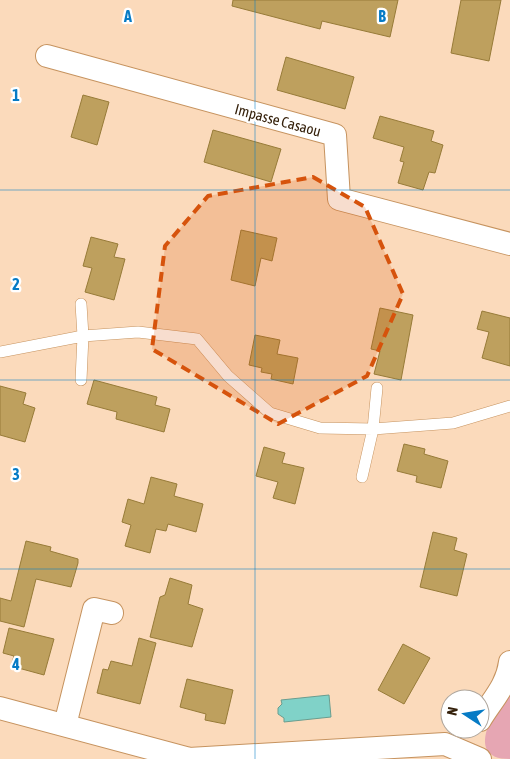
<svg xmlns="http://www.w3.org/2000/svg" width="510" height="759" viewBox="0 0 510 759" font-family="'Asap Condensed',sans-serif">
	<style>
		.green { fill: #e6a6b3 }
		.water { fill: #80d2c8; stroke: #6a9d8f }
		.building { fill: #bea05e; stroke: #977b38 }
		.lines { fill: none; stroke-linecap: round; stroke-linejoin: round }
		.service-casing { stroke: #c6935f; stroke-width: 12 }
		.minor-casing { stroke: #c6935f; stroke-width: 24 }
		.service { stroke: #fff; stroke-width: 11 }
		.minor { stroke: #fff; stroke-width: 22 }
		.marked { fill: #d6530c; fill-opacity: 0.2; stroke: #d6530c; stroke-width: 4; stroke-dasharray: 10 6; stroke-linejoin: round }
		.grid { fill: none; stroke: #067bc5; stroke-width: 1; stroke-opacity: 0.55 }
		.labels { text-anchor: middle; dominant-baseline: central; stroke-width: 4.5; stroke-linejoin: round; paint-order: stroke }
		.street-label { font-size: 15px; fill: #35210b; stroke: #fff }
		.grid-label { font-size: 16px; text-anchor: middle; font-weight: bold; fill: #067bc5; stroke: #fff; stroke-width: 4.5; stroke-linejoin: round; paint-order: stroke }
	</style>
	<rect width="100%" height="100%" fill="#fbdabb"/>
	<!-- green -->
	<path class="green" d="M510 683V759C460 759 499 705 510 683Z"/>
	<!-- water -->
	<path class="water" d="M329 695 331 717 284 722V718L278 714V708L282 704 281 700Z"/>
	<!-- building -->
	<path class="building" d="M233 0H398L390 37 322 21 320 29 232 6Z
		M461 0H501L489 61 451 53Z
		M286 57 354 77 345 109 277 90Z
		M83 95 109 102 97 145 71 137Z
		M380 116 434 131 431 141 443 145 435 173 429 172 423 190 398 183 404 162 400 161 404 147 373 138Z
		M213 130 281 149 271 182 204 162Z
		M241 230 277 238 272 261 261 258 255 286 231 280Z
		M91 237 118 244 114 257 125 259 114 300 85 292 92 268 83 266Z
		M380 308 413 315 401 380 374 374 380 351 371 349Z
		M482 311 510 318V366L482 358 489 332 477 329Z
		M255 335 280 340 277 354 298 358 293 384 271 379 272 374 261 372 262 368 249 365Z
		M94 380 157 397 155 405 170 409 164 432 116 419 117 412 87 404Z
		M0 386 26 393 23 404 35 408 25 442 0 435Z
		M404 444 425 449 424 454 448 461 441 488 416 482 417 476 397 471Z
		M264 447 285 453 282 463 304 468 295 504 273 498 278 482 256 476Z
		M151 477 177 484 174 496 203 504 196 532 168 524 166 531 156 529 150 553 125 546 131 525 122 522 128 499 144 504Z
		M433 532 457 538 454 550 467 554 457 596 420 587Z
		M26 541 51 547 50 551 78 559V563L71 587 36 579 24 627 0 621V598L11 601Z
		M170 578 192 585 188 604 203 609 192 647 150 637 160 597 165 595Z
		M9 628 54 639 44 675 11 666 14 656 3 653Z
		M139 638 156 643 140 704 97 693 103 669 108 670 111 661 132 666Z
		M403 644 430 658 404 704 378 690Z
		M187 679 233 690 225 724 205 720 206 714 180 707Z"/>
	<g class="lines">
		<defs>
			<path id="service" d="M0 352 83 336 138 332 197 339 228 376 270 413 320 428 373 429 453 423 510 406
				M81 380 83 336 81 304
				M362 477 373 429 377 388"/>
			<path id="minor" d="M47 56 335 135 339 199 510 244
				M0 708 190 759
				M480 720C492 700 507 686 510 662
				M65 725 94 609 112 613
				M189 759 445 744 480 759"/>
		</defs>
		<!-- service casing -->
		<use href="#service" class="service-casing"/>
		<!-- minor casing -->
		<use href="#minor" class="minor-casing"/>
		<!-- service -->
		<use href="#service" class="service"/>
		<!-- minor -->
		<use href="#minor" class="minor"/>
	</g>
	<!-- marked area -->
	<path class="marked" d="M313 177 365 207 403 294 367 376 278 424 152 349 165 246 208 196Z"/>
	<!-- grid -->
	<path class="grid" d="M255 0V759M0 190H510M0 380H510M0 569H510"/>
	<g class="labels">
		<!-- street labels -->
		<g class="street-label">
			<text transform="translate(278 120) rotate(15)">Impasse Casaou</text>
		</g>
	</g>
	<g class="grid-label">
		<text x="128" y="22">A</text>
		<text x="382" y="22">B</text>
		<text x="16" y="101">1</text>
		<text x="16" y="290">2</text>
		<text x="16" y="480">3</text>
		<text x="16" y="670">4</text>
	</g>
	<!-- north arrow -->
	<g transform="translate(465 714) rotate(282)"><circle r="24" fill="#ffffff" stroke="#aea69d"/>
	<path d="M0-4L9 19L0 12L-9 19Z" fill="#067bc5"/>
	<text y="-8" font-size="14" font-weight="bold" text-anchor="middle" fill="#35210b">N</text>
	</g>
</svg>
